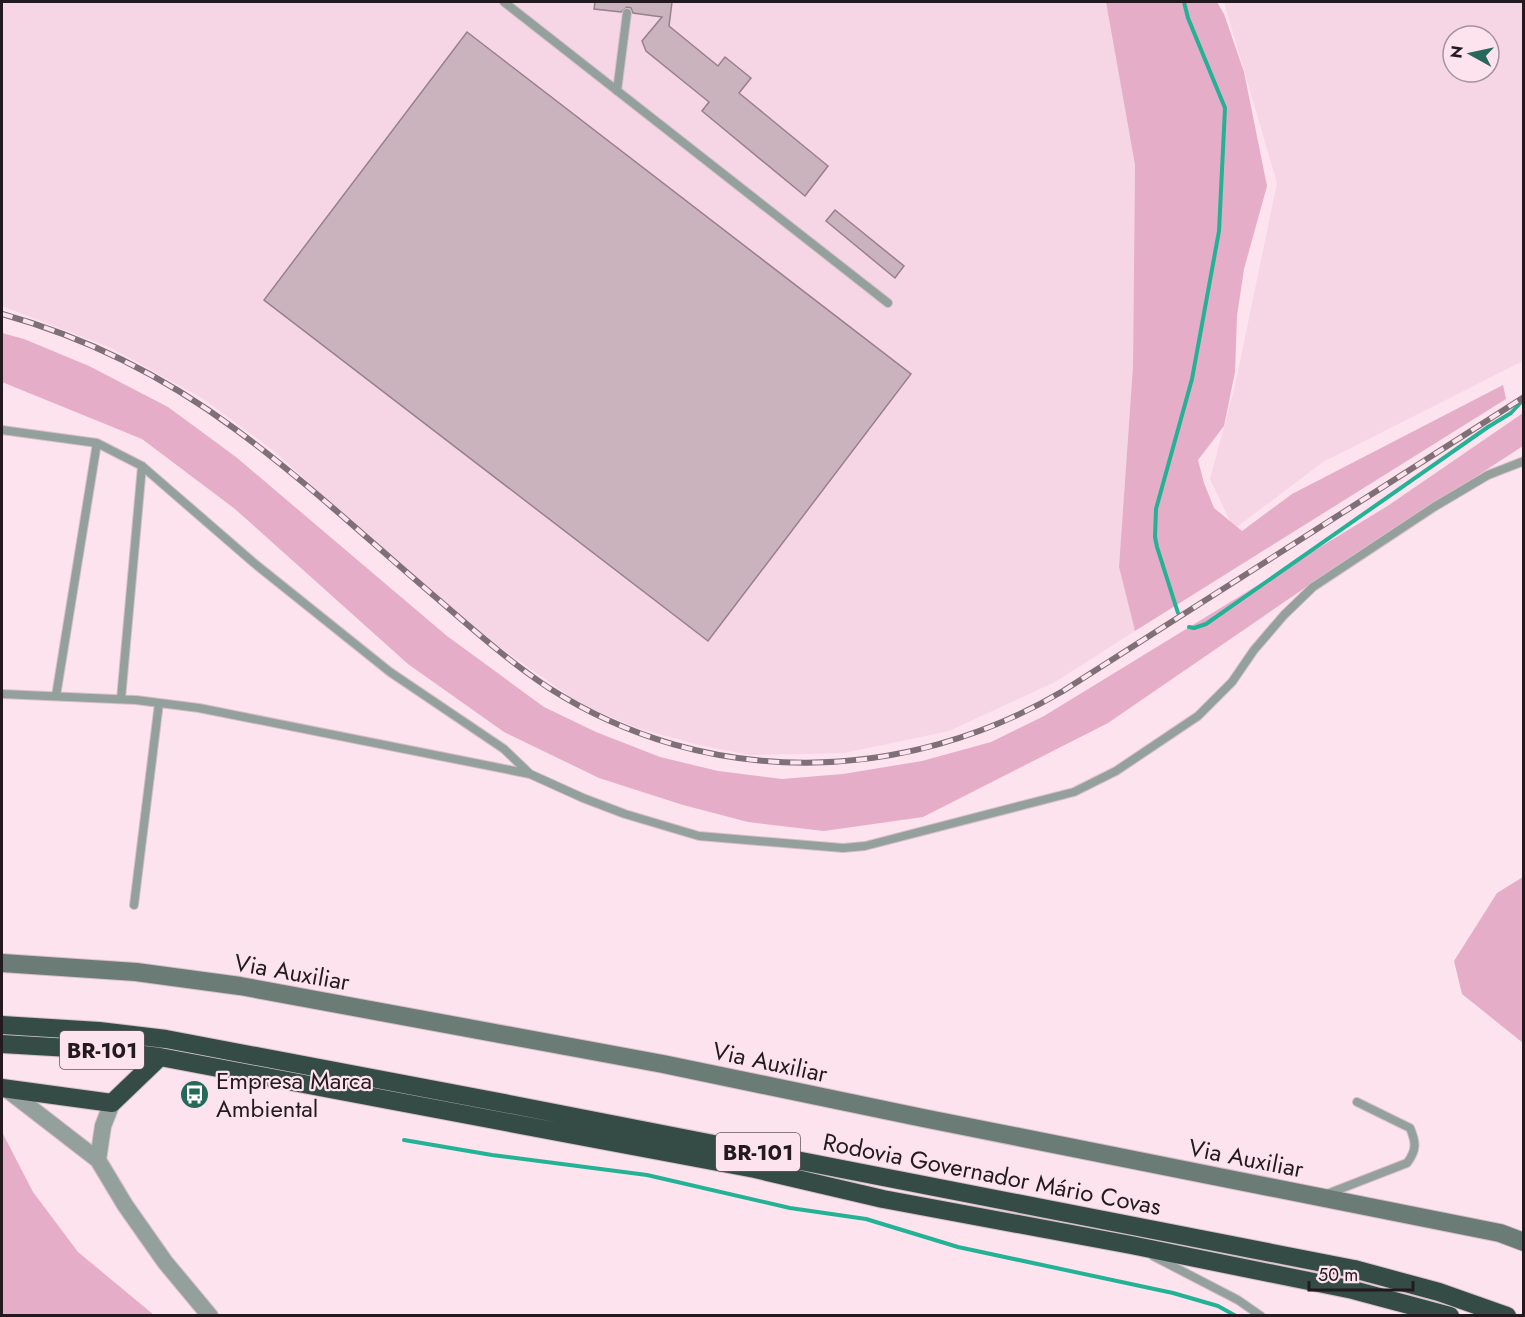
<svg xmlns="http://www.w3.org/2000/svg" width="1525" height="1317" viewBox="0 0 1525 1317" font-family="Jost,sans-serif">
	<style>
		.built { fill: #f6d5e5; fill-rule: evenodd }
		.green { fill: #e6adc9 }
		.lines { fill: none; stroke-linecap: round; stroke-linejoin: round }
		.stream { stroke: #23b296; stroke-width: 4 }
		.building { fill: #cbb3be; stroke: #97808b; stroke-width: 1.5 }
		.lane-casing { stroke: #d5bfc9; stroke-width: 10 }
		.street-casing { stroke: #d5bfc9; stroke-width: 18 }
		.secondary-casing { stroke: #d5bfc9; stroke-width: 20 }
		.highway-casing { stroke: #d5bfc9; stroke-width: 20 }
		.lane { stroke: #94a09c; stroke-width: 8 }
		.street { stroke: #94a09c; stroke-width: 16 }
		.secondary { stroke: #6b7b76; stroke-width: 18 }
		.highway { stroke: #344c45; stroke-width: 18 }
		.rail-casing { stroke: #7f7077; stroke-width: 6 }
		.rail { stroke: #fce3ee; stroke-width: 4; stroke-dasharray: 11; stroke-linecap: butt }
		.labels { text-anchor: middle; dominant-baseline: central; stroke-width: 4.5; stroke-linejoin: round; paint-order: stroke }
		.shield { fill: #fce3ee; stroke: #63565c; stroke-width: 1.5 }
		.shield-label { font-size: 22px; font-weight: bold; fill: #221a1e }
		.street-label { font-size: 24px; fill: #221a1e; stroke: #fce3ee }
		.poi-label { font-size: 24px; fill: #221a1e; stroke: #fce3ee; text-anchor: start }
	</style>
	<rect width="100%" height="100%" fill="#fce3ee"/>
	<!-- built -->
	<path class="built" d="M2 2H1106L1135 165 1133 366 1119 567 1135 631 1055 682 949 731 844 753 750 755 699 745 637 728 582 705 448 611 274 451 202 398 111 348 2 306Z
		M1224 2H1523V361L1323 462 1234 529 1210 479 1235 386 1277 183ZM1453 36H1489V72H1453Z"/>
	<!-- green -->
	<path class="green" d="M1106 2H1217L1224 14 1244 72 1267 186 1244 269 1237 316 1235 372 1224 426 1198 460 1204 483 1214 508 1242 531 1292 494 1503 385 1506 399 1135 631 1119 567 1133 366 1135 165Z
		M2 333 24 339 89 366 168 407 236 457 447 636 544 707 596 732 660 757 718 771 782 779 843 774 922 761 991 742 1044 716 1389 505 1523 413V446L1312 583 1108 723 923 817 824 831 748 822 683 805 599 778 504 732 408 664 235 509 142 439 2 382Z
		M1523 877V1043L1462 994 1454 961 1497 893Z
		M2 1132 33 1192 78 1252 154 1315H2Z"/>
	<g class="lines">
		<!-- stream -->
		<path class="stream" d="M1178 613 1157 547 1155 537 1156 509 1192 379 1219 231 1225 108 1188 18 1184 2
			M1189 627 1194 628 1206 624 1488 427 1511 413 1524 399
			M404 1140 492 1155 647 1175 790 1208 866 1219 958 1247 1173 1293 1218 1306 1236 1316"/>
	</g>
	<!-- building -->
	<path class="building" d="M595 2H672L669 26 718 66 725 57 751 78 739 93 828 166 805 196 702 111 709 102 646 51 642 41 662 17 633 13 631 8 627 7 621 12 594 9Z
		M467 32 911 374 708 641 264 300Z
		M835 210 904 266 895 278 826 221Z"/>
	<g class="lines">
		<defs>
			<path id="lane" d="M504 2 888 303
				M617 91 627 13
				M2 430 97 443 142 466 254 563 390 672 504 749 529 773
				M2 694 136 700 199 708 530 774 583 798 625 814 699 836 843 848 865 846 1074 792 1116 771 1198 716 1232 682 1254 650 1284 615 1313 587 1434 507 1488 475 1524 461
				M56 696 97 443
				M121 699 142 466
				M134 905 159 703
				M1327 1194 1407 1163C1417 1150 1416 1142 1410 1128L1357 1102
				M1153 1256 1238 1300 1261 1316"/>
			<path id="street" d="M5 1088 98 1160 125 1205 165 1262 210 1316
				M98 1160 103 1126 112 1103"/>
			<path id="secondary" d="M2 963 136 972 240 986 663 1064 923 1118 1500 1233 1524 1242"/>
			<path id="highway" d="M2 1025 99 1031 166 1039 514 1105 1354 1269 1439 1292 1507 1316
				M2 1044 104 1050 160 1057 755 1169 883 1199 1131 1245 1353 1290 1450 1316
				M2 1088 112 1103 160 1057"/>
		</defs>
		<!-- lane casing -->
		<use href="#lane" class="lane-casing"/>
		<!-- street casing -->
		<use href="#street" class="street-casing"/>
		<!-- secondary casing -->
		<use href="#secondary" class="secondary-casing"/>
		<!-- highway casing -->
		<use href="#highway" class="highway-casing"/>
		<!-- lane -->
		<use href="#lane" class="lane"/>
		<!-- street -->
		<use href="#street" class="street"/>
		<!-- secondary -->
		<use href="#secondary" class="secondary"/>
		<!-- highway -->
		<use href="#highway" class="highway"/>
		<defs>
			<path id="rail" d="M2 314C85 337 165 377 235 429 302 478 363 535 426 589 466 623 505 659 549 688 707 789 904 785 1063 691L1524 397"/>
		</defs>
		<!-- rail casing -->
		<use href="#rail" class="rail-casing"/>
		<!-- rail -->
		<use href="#rail" class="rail"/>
	</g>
	<!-- icons -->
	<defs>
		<symbol id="bus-disc" viewBox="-11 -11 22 22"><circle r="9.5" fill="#266859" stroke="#fce3ee"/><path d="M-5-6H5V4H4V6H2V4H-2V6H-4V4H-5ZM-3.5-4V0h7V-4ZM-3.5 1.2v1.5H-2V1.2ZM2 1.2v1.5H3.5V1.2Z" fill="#fff"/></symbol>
	</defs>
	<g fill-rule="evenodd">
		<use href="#bus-disc" x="178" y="1078" width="33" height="33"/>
	</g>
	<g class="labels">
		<!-- shield labels -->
		<g class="shield">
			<rect x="60" y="1031" width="84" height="38" rx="4.5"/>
			<rect x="716" y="1133" width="84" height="38" rx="4.5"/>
		</g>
		<g class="shield-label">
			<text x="102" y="1050">BR-101</text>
			<text x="758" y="1152">BR-101</text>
		</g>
		<!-- street labels -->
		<g class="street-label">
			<text transform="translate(292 972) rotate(10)">Via Auxiliar</text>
			<text transform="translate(770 1062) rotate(12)">Via Auxiliar</text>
			<text transform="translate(1246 1158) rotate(11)">Via Auxiliar</text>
			<text transform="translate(992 1174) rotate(11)">Rodovia Governador Mário Covas</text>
		</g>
		<!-- poi labels -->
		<g class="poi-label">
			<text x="216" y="1080">Empresa Marca<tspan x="216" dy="28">Ambiental</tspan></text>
		</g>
	</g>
	<!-- border -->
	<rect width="1525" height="1317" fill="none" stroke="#221a1e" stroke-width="6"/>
	<!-- north arrow -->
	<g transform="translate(1471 54) rotate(278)"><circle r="28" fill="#fce3ee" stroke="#a5939b" stroke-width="1.5"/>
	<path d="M0-4.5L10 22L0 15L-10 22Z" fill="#266859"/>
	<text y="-9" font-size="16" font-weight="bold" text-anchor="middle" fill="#221a1e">N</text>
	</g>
	<!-- scale -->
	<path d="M1309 1281v9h104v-9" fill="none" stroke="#221a1e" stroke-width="3"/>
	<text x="1318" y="1281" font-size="18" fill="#221a1e" stroke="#fce3ee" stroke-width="4.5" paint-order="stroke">50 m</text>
</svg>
